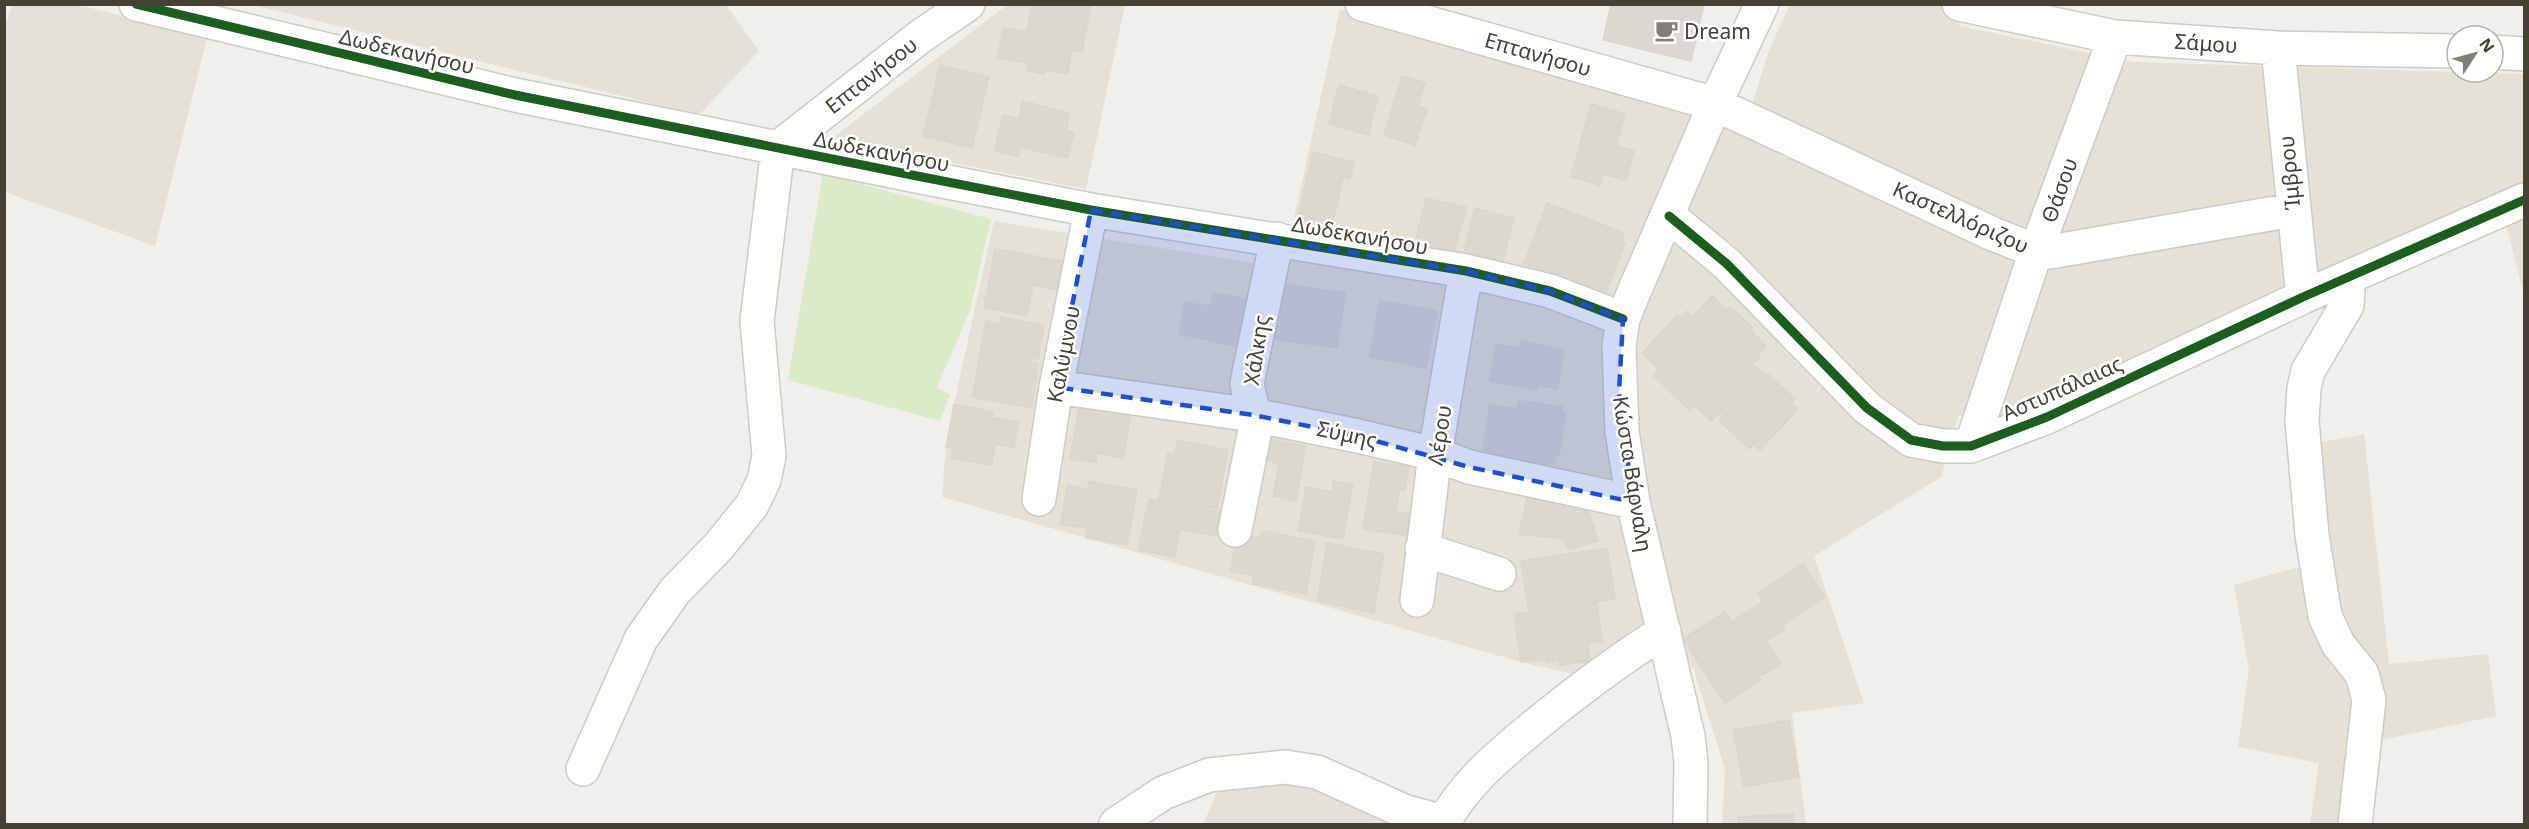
<svg xmlns="http://www.w3.org/2000/svg" width="2529" height="829" viewBox="0 0 2529 829" font-family="'Noto Sans',sans-serif">
	<style>
		.residential { fill: #e4e1d6 }
		.green { fill: #daebc9 }
		.building { fill: #dad8d1; stroke: #d8d6cf; stroke-width: 1.5 }
		.lines { fill: none; stroke-linecap: round; stroke-linejoin: round }
		.minor-casing { stroke: #cccbc5; stroke-width: 36 }
		.minor { stroke: #fdfdfc; stroke-width: 33 }
		.cycleway-casing { stroke: #fff; stroke-width: 13 }
		.cycleway { stroke: #1b5e20; stroke-width: 9 }
		.marked { fill: #1d4ed8; fill-opacity: 0.2; stroke: #1d4ed8; stroke-width: 4.5; stroke-dasharray: 12 8; stroke-linejoin: round }
		.labels { text-anchor: middle; dominant-baseline: central; stroke-width: 5; stroke-linejoin: round; paint-order: stroke }
		.poi-label { font-size: 21px; fill: #464135; stroke: #fff; text-anchor: start }
		.street-label { font-size: 21px; fill: #464135; stroke: #fff }
	</style>
	<rect width="100%" height="100%" fill="#f0efe9"/>
	<!-- residential -->
	<path class="residential" d="M1790 4 1963 5 1959 26 2133 62 2524 74V296L2500 200 1994 424 1959 415 1941 477 1814 556 1864 703 1792 713 1806 824H1722L1725 769 1694 671 1669 615 1573 674 1521 662 942 497 946 447 954 404 994 221 1283 268 1340 10 1540 51 1750 110 1770 48Z
		M12 5H79L207 38 155 246 5 192 4 31Z
		M253 5H726L759 51 699 115Z
		M1007 5H1125L1086 189 831 139Z
		M2364 434 2389 664 2488 654 2496 716 2357 745 2348 824H2310L2319 763 2238 747 2249 670 2234 585 2324 560 2313 444Z
		M1255 778 1314 782 1405 824H1203L1218 790Z"/>
	<!-- green -->
	<path class="green" d="M823 174 991 219 970 310 937 388 950 394 940 421 788 380Z"/>
	<!-- building -->
	<path class="building" d="M1032 4H1091L1082 52 1072 50 1068 74 1045 69 1044 74 1026 70 1028 63 998 58 1003 28 1027 32Z
		M1611 4H1704L1691 61 1603 40Z
		M940 65 989 77 972 148 923 136Z
		M1402 76 1425 83 1418 106 1427 109 1415 145 1384 135Z
		M1339 85 1378 96 1368 135 1329 124Z
		M1023 101 1070 113 1066 130 1074 132 1068 158 1020 147 1018 157 994 151 1003 115 1019 119Z
		M1591 104 1625 114 1616 146 1634 151 1626 180 1603 174 1600 185 1571 177Z
		M1313 152 1354 162 1350 179 1343 177 1330 234 1296 226Z
		M1426 198 1466 207 1453 257 1414 247Z
		M1547 203 1624 233 1621 242 1625 243 1605 295 1524 264Z
		M1475 208 1514 218 1501 268 1462 258Z
		M995 249 1063 261 1058 290 1033 285 1027 316 984 308Z
		M1282 284 1345 293 1337 348 1275 339Z
		M1213 293 1251 300 1244 335 1239 334 1236 346 1179 334 1185 302 1211 307Z
		M1712 296 1726 310 1729 306 1753 328 1751 331 1766 346 1758 354 1760 356 1753 364 1766 375 1768 374 1795 399 1791 403 1798 409 1760 450 1754 444 1750 449 1719 421 1724 415 1721 412 1711 421 1695 405 1690 411 1654 376 1659 370 1642 353 1678 315 1680 318 1687 311 1692 317Z
		M1380 301 1437 311 1426 368 1370 357Z
		M1001 317 1044 325 1038 359 1032 357 1031 362 1038 364 1032 408 972 397 986 321 1000 324Z
		M1521 341 1564 350 1557 389 1537 385V390L1490 381 1496 344 1520 348Z
		M1524 401 1562 407V411L1566 412 1559 456H1556L1555 464 1546 463 1545 466 1489 457V454L1483 453 1490 405 1517 409 1518 402 1523 403Z
		M1080 402 1131 412 1123 458 1098 453 1096 463 1070 459Z
		M954 404 993 412 992 417 1018 422 1014 448 996 444 992 465 951 458 953 448 946 447Z
		M1270 439 1305 446 1296 501 1273 496 1279 463 1266 461Z
		M1177 440 1228 450 1217 509 1159 499 1168 453 1175 454Z
		M1374 462 1409 467 1405 490 1399 489 1396 511 1416 515 1412 537 1363 529Z
		M1089 481 1137 490 1127 545 1097 540 1101 519 1083 516Z
		M1334 481 1353 484 1343 539 1298 531 1306 487 1332 492Z
		M1068 485 1088 489 1083 516 1101 519 1097 540 1086 538 1087 528 1060 524Z
		M1527 498 1587 506 1598 541 1568 549 1565 539 1519 534Z
		M1149 499 1225 513 1222 537 1180 529 1175 557 1138 550Z
		M1262 531 1315 541 1306 594 1252 584 1254 575 1231 571 1237 534 1260 538Z
		M1327 543 1384 554 1374 613 1317 601Z
		M1607 548 1615 599 1529 611 1521 561Z
		M1803 564 1825 597 1782 626 1785 629 1766 641 1781 663 1759 677 1761 680 1725 703 1683 639 1725 612 1732 622 1763 602 1758 593Z
		M1597 603 1602 641 1588 643 1590 661 1560 665 1559 660 1547 662V659L1521 662 1514 614Z
		M1789 720 1799 777 1744 787 1733 730Z
		M1793 814V824H1739L1738 817Z"/>
	<g class="lines">
		<defs>
			<path id="minor" d="M136 4 515 95 917 176 1091 210 1466 271 1550 291 1623 319
				M1362 4 1715 104 1993 234 2036 251 2050 252 2293 210
				M1959 4 2115 37 2278 48 2457 51
				M2278 48 2303 297
				M2493 52 2524 54
				M1669 216 1727 264 1867 408 1911 440 1943 446H1971L2047 417 2303 297 2524 200
				M2349 278 2347 305 2308 371 2304 388 2302 421 2312 535 2325 616 2338 644 2362 674 2369 700 2355 824
				M1056 387 1253 415 1358 436 1435 454 1469 467 1633 502
				M1971 446 2036 251 2115 37
				M1039 499 1056 387 1091 210
				M1235 530 1256 425 1247 384 1249 373 1277 239
				M1422 549 1499 574
				M1417 600 1435 454 1466 271
				M583 769 641 639 675 591 719 546 752 505 764 480 769 456 757 321 778 148 921 36 968 4
				M1116 824 1163 793 1209 775 1285 767 1317 772 1406 812 1444 822
				M1443 824C1462 787 1495 759 1526 733 1571 695 1616 662 1664 631
				M1690 824 1691 763 1688 736 1633 502 1622 431 1619 346 1623 319 1634 292 1715 104 1762 4"/>
		</defs>
		<!-- minor casing -->
		<use href="#minor" class="minor-casing"/>
		<!-- minor -->
		<use href="#minor" class="minor"/>
		<defs>
			<path id="cycleway" d="M136 4 515 95 917 176 1091 210 1466 271 1550 291 1623 319
				M1669 216 1727 264 1867 408 1911 440 1943 446H1971L2047 417 2303 297 2524 200"/>
		</defs>
		<!-- cycleway casing -->
		<use href="#cycleway" class="cycleway-casing"/>
		<!-- cycleway -->
		<use href="#cycleway" class="cycleway"/>
	</g>
	<!-- marked area -->
	<path class="marked" d="M1091 210 1466 271 1550 291 1623 319 1619 392 1633 502 1469 467 1358 436 1253 415 1056 387Z"/>
	<!-- icons -->
	<defs>
		<symbol id="cafe-bare" viewBox="-9 -9 18 18"><path d="M-5.5-4.5H6V0H3Q3 3.5 0 3.5H-2.5Q-5.5 3.5-5.5 0ZM3-3.2v2h1.7v-2ZM-6 4.5H4V6H-6Z" fill="#827e74" stroke="#fff" stroke-width="2.5" paint-order="stroke"/></symbol>
	</defs>
	<g fill-rule="evenodd">
		<use href="#cafe-bare" x="1650" y="14" width="33" height="33"/>
	</g>
	<g class="labels">
		<!-- poi labels -->
		<g class="poi-label">
			<text x="1684" y="31">Dream</text>
		</g>
		<!-- street labels -->
		<g class="street-label">
			<text transform="translate(2206 43) rotate(4)">Σάμου</text>
			<text transform="translate(407 51) rotate(13)">Δωδεκανήσου</text>
			<text transform="translate(1538 54) rotate(16)">Επτανήσου</text>
			<text transform="translate(871 75) rotate(-38)">Επτανήσου</text>
			<text transform="translate(882 151) rotate(11)">Δωδεκανήσου</text>
			<text transform="translate(2289 173) rotate(-95)">Ίμβρου</text>
			<text transform="translate(2059 190) rotate(-70)">Θάσου</text>
			<text transform="translate(1961 217) rotate(24)">Καστελλόριζου</text>
			<text transform="translate(1360 235) rotate(10)">Δωδεκανήσου</text>
			<text transform="translate(1256 350) rotate(-81)">Χάλκης</text>
			<text transform="translate(1063 354) rotate(-79)">Καλύμνου</text>
			<text transform="translate(2062 388) rotate(-24)">Αστυπάλαιας</text>
			<text transform="translate(1347 434) rotate(12)">Σύμης</text>
			<text transform="translate(1439 435) rotate(-81)">Λέρου</text>
			<text transform="translate(1633 474) rotate(81)">Κώστα Βάρναλη</text>
		</g>
	</g>
	<!-- border -->
	<rect width="2529" height="829" fill="none" stroke="#464135" stroke-width="12"/>
	<!-- north arrow -->
	<g transform="translate(2475 54) rotate(54)"><circle r="28" fill="#ffffff" stroke="#b5b3ae" stroke-width="1.5"/>
	<path d="M0-4.5L10 22L0 15L-10 22Z" fill="#827e74"/>
	<text y="-9" font-size="16" font-weight="bold" text-anchor="middle" fill="#464135">N</text>
	</g>
</svg>
